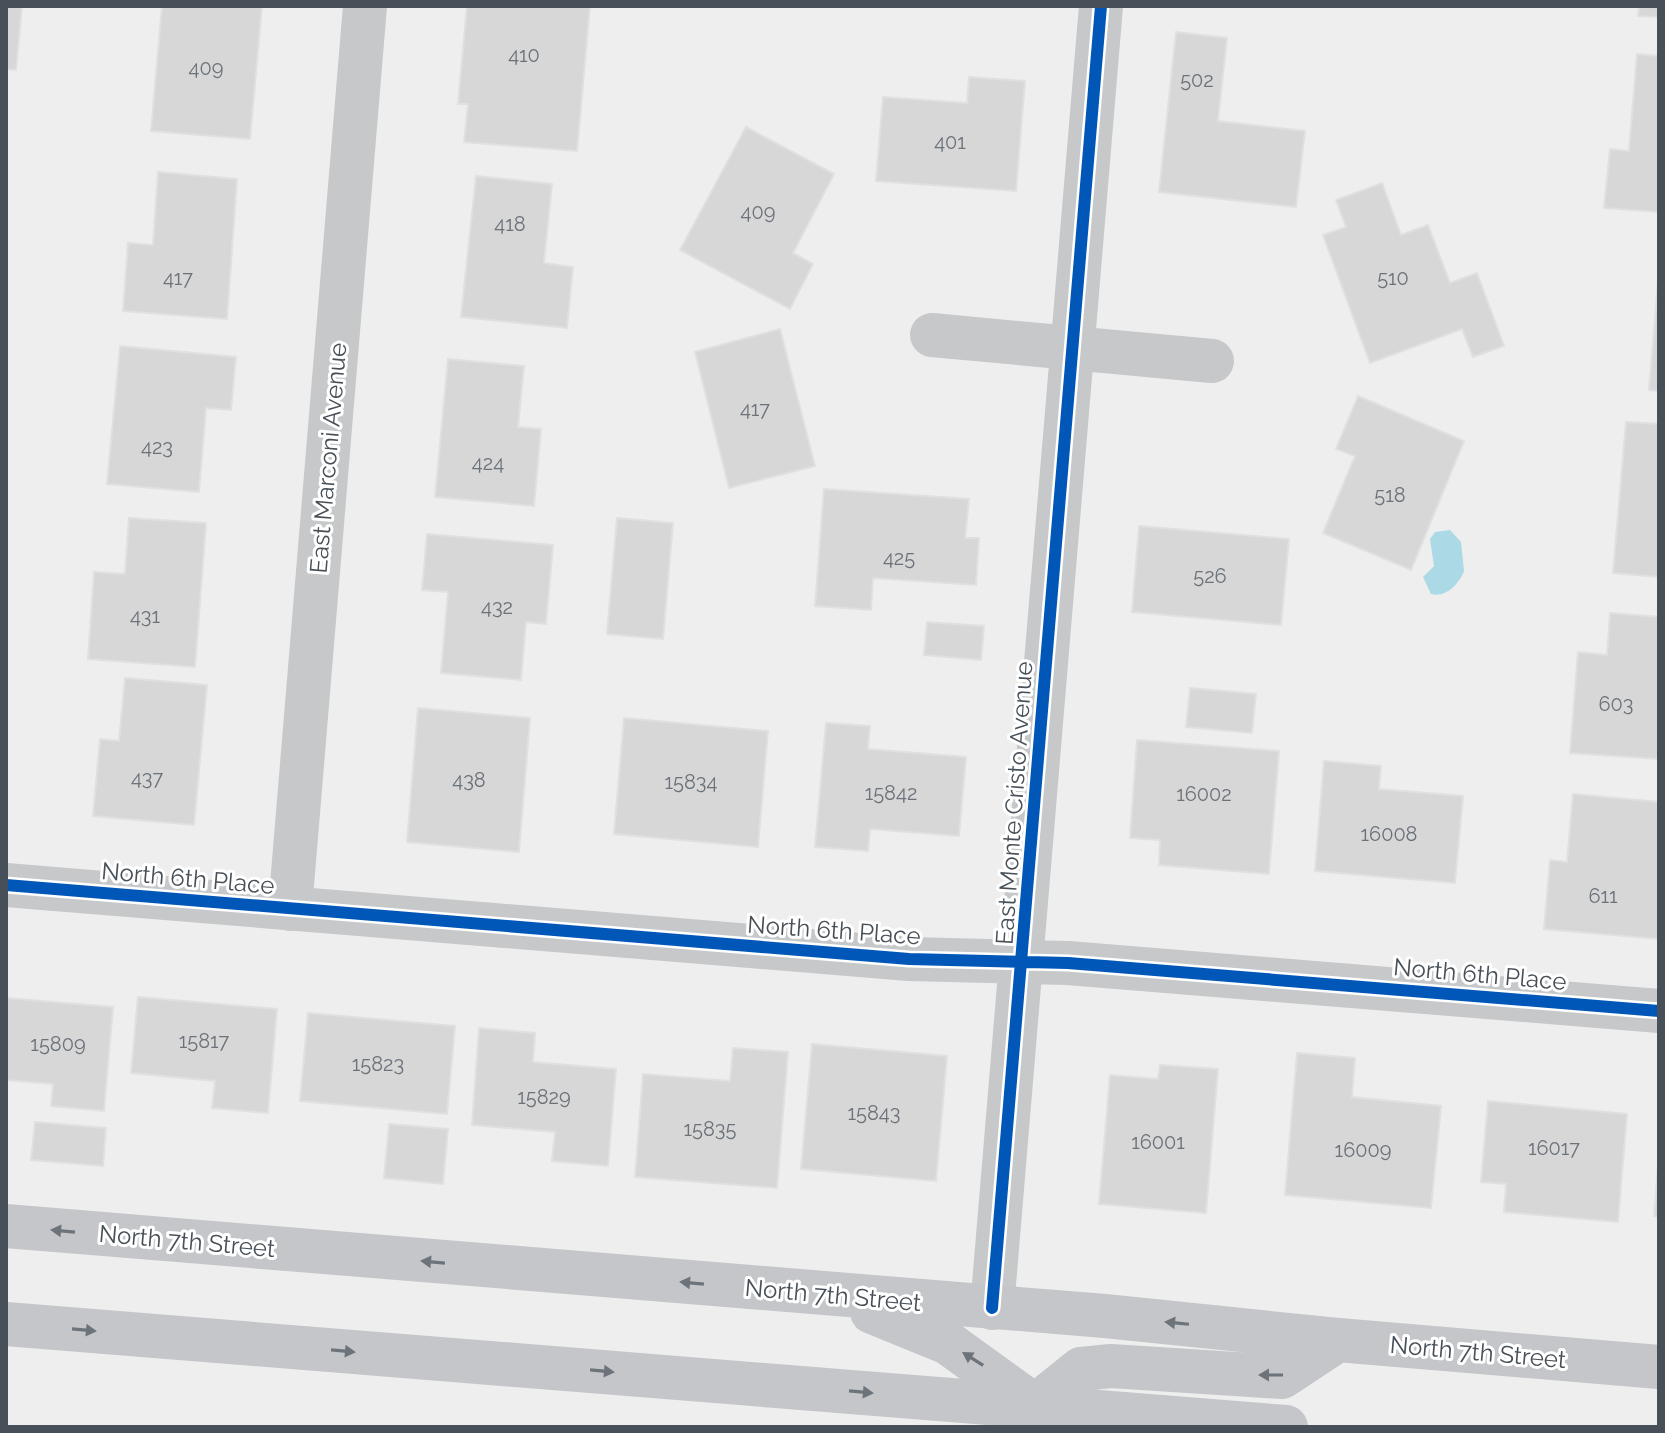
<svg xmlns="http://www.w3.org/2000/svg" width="1665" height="1433" viewBox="0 0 1665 1433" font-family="Raleway,sans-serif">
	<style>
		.water { fill: #acd9e6 }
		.building { fill: #d7d7d8; stroke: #dfe0e1; stroke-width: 2 }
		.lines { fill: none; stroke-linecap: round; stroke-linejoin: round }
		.street { stroke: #c6c8c9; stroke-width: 44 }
		.primary { stroke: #c4c6c9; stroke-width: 44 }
		.cycleway-casing { stroke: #fff; stroke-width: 17 }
		.cycleway { stroke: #0057b8; stroke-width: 12 }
		.oneway { fill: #6c737a }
		.labels { text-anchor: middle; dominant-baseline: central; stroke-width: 6; stroke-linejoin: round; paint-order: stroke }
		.number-label { font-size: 20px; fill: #6c7279 }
		.street-label { font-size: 24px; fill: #475058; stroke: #fff }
	</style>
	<rect width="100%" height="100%" fill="#eee"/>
	<!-- water -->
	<path class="water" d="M1450 530 1461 542 1464 571C1459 584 1446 598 1431 594L1423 577 1434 566 1430 539 1435 532Z"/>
	<!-- building -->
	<path class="building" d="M6 6H22L16 70 6 69Z
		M162 6H262L250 139 151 131Z
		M467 6H590L577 151 464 142 468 104H458Z
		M1639 6H1659V17L1638 16Z
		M1176 32 1227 38 1218 121 1305 131 1296 207 1159 192Z
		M1637 54 1659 56V212L1604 208 1610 149 1629 151Z
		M969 77 1025 81 1016 191 876 181 883 97 967 103Z
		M746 127 834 174 793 253 813 264 790 309 680 250Z
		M158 172 237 179 227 319 123 311 128 243 153 245Z
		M476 176 552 184 544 263 573 267 567 328 461 317Z
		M1382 183 1401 235 1428 225 1450 283 1477 273 1504 346 1473 357 1462 329 1370 363 1323 235 1346 227 1336 200Z
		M1659 270V391L1649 390Z
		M780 329 815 466 729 488 695 352Z
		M120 346 236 357 231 410 206 408 199 492 107 484Z
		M448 359 524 366 518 427 541 429 534 506 435 497Z
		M1358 396 1464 441 1411 570 1323 533 1355 456 1336 449Z
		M1626 422 1659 424V577L1613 573Z
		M824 489 969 499 965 538H979L976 585 873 578 871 610 815 606Z
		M129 518 206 523 195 667 88 659 94 572 125 574Z
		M617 518 673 523 663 639 607 634Z
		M1139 526 1289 539 1281 625 1132 612Z
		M427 534 553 545 546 624 526 622 521 680 441 673 448 592 422 590Z
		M1610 613 1659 617V759L1570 753 1578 652 1607 655Z
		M927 622 984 626 981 660 924 655Z
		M125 678 207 685 194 825 93 816 100 739 119 741Z
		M1190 688 1256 694 1252 733 1186 727Z
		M418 708 530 718 519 852 407 842Z
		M624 718 768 731 758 847 614 834Z
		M826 723 870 726 868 749 966 757 959 836 870 829 868 851 815 847Z
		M1137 740 1279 751 1269 874 1159 865 1160 840 1130 838Z
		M1324 761 1381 766 1379 789 1463 796 1455 883 1315 871Z
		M1573 794 1659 802V939L1544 929 1550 860 1567 862Z
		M138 997 277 1009 268 1113 212 1108 215 1081 131 1073Z
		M6 998 113 1007 104 1111 51 1106 53 1084 6 1080Z
		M308 1013 455 1026 447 1114 300 1101Z
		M479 1028 535 1033 533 1062 616 1069 608 1166 552 1161 555 1132 472 1125Z
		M812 1044 947 1056 936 1181 801 1169Z
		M733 1048 788 1052 777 1188 635 1177 643 1074 730 1081Z
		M1297 1053 1355 1058 1352 1097 1441 1106 1431 1208 1285 1195Z
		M1160 1065 1218 1069 1206 1213 1099 1204 1110 1075 1158 1079Z
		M1488 1101 1627 1114 1618 1222 1504 1212 1506 1184 1481 1182Z
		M35 1122 106 1128 103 1166 31 1160Z
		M389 1124 448 1129 443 1184 384 1178Z
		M1659 1154V1217L1654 1216Z"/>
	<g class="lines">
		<!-- street -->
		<path class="street" d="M932 335 1212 361
			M6 885 909 959 1068 963 1659 1011
			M290 909 365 6
			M992 1308 1101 6"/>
		<!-- primary -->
		<path class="primary" d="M6 1226 1105 1316 1338 1340 1659 1367
			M872 1312 948 1343 1035 1406
			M6 1324 1286 1427
			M1035 1406 1081 1369 1111 1366 1282 1377 1338 1340"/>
		<defs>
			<path id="cycleway" d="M6 885 909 959 1068 963 1659 1011
				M992 1308 1101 6"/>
		</defs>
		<!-- cycleway casing -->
		<use href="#cycleway" class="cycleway-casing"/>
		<!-- cycleway -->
		<use href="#cycleway" class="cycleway"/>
	</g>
	<!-- one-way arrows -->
	<defs><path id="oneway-solid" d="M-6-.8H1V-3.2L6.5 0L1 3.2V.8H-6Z" transform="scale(2)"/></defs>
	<g class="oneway">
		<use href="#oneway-solid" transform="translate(63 1231) rotate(-175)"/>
		<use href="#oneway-solid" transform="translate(433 1262) rotate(-175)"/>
		<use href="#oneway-solid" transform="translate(692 1283) rotate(-175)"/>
		<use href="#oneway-solid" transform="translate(1177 1323) rotate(-174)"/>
		<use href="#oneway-solid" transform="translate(84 1330) rotate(5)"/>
		<use href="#oneway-solid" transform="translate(343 1351) rotate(5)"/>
		<use href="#oneway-solid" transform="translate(973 1359) rotate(-148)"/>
		<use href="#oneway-solid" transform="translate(602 1371) rotate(5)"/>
		<use href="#oneway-solid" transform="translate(1271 1375) rotate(180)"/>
		<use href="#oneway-solid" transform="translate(861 1392) rotate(5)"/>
	</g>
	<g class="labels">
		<!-- number labels -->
		<g class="number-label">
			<text x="524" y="55">410</text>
			<text x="206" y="68">409</text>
			<text x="1197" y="80">502</text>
			<text x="950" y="142">401</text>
			<text x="758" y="212">409</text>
			<text x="510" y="224">418</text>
			<text x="178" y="278">417</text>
			<text x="1393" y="278">510</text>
			<text x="755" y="409">417</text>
			<text x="157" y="447">423</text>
			<text x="488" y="463">424</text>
			<text x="1390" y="495">518</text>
			<text x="899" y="558">425</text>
			<text x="1210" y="576">526</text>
			<text x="497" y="607">432</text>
			<text x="145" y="616">431</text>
			<text x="1616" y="704">603</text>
			<text x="147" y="778">437</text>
			<text x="469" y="780">438</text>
			<text x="691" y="782">15834</text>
			<text x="891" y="793">15842</text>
			<text x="1204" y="794">16002</text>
			<text x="1389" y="834">16008</text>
			<text x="1603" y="896">611</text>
			<text x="204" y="1041">15817</text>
			<text x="58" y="1044">15809</text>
			<text x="378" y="1064">15823</text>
			<text x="544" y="1097">15829</text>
			<text x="874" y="1113">15843</text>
			<text x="710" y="1129">15835</text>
			<text x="1158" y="1142">16001</text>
			<text x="1554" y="1148">16017</text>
			<text x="1363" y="1150">16009</text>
		</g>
		<!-- street labels -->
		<g class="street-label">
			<text transform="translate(328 458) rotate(-85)">East Marconi Avenue</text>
			<text transform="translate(1014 803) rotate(-86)">East Monte Cristo Avenue</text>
			<text transform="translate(188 878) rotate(5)">North 6th Place</text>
			<text transform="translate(834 930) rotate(4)">North 6th Place</text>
			<text transform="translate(1480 974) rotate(5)">North 6th Place</text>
			<text transform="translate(187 1241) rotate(5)">North 7th Street</text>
			<text transform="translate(833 1295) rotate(5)">North 7th Street</text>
			<text transform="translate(1478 1352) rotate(5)">North 7th Street</text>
		</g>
	</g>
	<!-- border -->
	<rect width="1665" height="1433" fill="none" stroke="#475058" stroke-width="16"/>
</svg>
